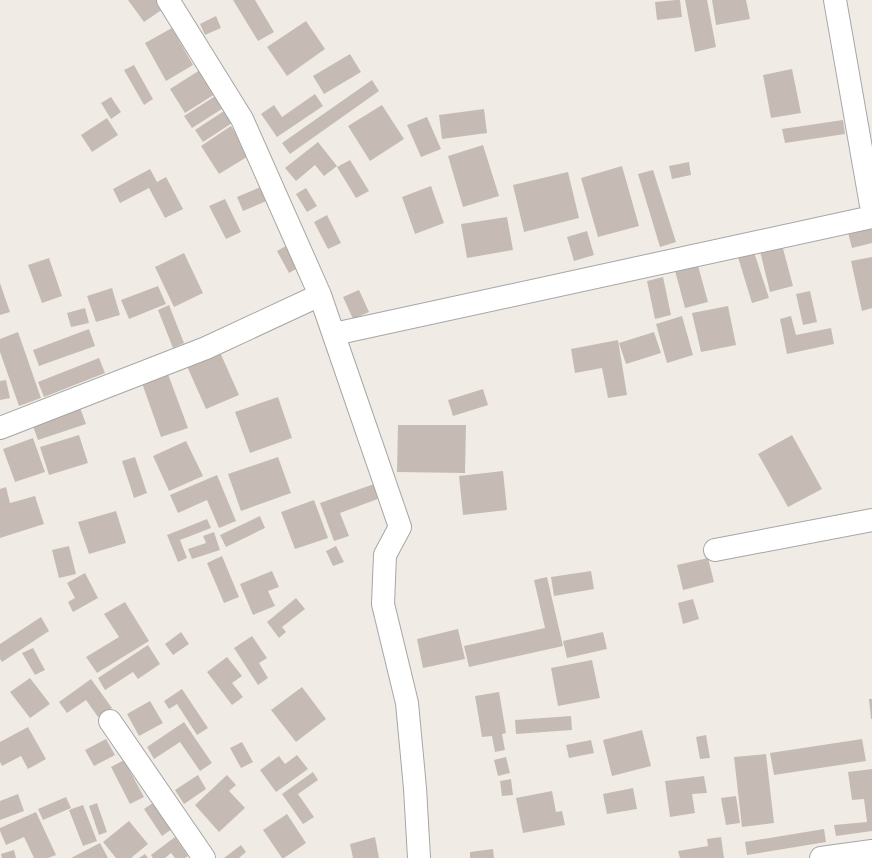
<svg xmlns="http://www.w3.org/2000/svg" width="872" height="858" viewBox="0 0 872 858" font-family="'IBM Plex Sans',sans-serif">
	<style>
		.building { fill: #c5bbb4 }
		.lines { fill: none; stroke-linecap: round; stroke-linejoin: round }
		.street-casing { stroke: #a6a6a6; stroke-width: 24 }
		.street { stroke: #fff; stroke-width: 22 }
	</style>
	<rect width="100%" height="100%" fill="#f0ece5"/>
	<!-- building -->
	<path class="building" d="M128 0H157L163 9 144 22Z
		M233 0H255L274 32 258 41Z
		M676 0H680L682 17 657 20 655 2Z
		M685 0H707L716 47 695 52Z
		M712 0H746L750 19 716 25Z
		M216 16 221 28 205 35 200 24Z
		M306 21 325 49 287 76 267 47Z
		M172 28 193 65 166 81 145 43Z
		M350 54 361 72 324 94 313 76Z
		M134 65 153 99 144 105 124 70Z
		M792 69 801 113 771 118 763 75Z
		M200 70 215 94 185 113 170 89Z
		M372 80 379 91 290 154 282 143Z
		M315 94 323 106 277 137 261 114 274 105 282 117Z
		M217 95 225 107 192 128 184 116Z
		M111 97 121 112 111 119 101 103Z
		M382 105 404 139 370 161 348 126Z
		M484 109 487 133 442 139 439 115Z
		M224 111 232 123 203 142 195 130Z
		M427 117 441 149 421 157 407 125Z
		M107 118 118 135 92 152 81 135Z
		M843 120 845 134 785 143 782 129Z
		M231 126 250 155 219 174 201 146Z
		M318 142 337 166 324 176 315 165 296 181 285 168Z
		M483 145 499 196 463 207 448 156Z
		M350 160 369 191 356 198 337 167Z
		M689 162 691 175 672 179 669 166Z
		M622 166 639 226 598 237 581 178Z
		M150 169 157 182 166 177 183 209 165 218 149 188 120 203 113 189Z
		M653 170 676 242 660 247 638 174Z
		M568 172 579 218 524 232 513 185Z
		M263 186 269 200 243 211 237 197Z
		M431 186 444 223 415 234 402 197Z
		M306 188 317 206 307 212 296 194Z
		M225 199 241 232 226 239 209 206Z
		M327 215 341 243 328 249 314 222Z
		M507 217 513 250 467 258 461 224Z
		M872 222V243L852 248 847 229Z
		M587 231 594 255 574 261 567 237Z
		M781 241 793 286 770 292 759 247Z
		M293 242 305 264 289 273 277 251Z
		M753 249 769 298 752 303 737 254Z
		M184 253 203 293 174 307 155 267Z
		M872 257V308L862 311 851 261Z
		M49 258 62 296 42 303 28 265Z
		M697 262 708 302 685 308 674 267Z
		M663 277 671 315 655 319 647 281Z
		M0 283 10 312 0 315Z
		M158 286 166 304 129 319 121 300Z
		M112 288 120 315 96 322 87 296Z
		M359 290 369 312 353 319 343 297Z
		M810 291 817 322 803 325 796 294Z
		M169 305 184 343 173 348 158 310Z
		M728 306 736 345 701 352 692 313Z
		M85 308 89 323 71 327 67 313Z
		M682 316 693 355 667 363 656 324Z
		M791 316 796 335 831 328 834 344 787 354 780 319Z
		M89 329 95 346 39 366 33 350Z
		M18 332 41 398 19 406 0 352V339Z
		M654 332 661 353 626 364 619 343Z
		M618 340 627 395 608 398 602 368 575 373 571 349Z
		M219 350 239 395 206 409 186 364Z
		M99 358 105 373 44 397 38 382Z
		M168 374 188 428 161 437 142 383Z
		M6 380 10 398 0 400V381Z
		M483 389 488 405 453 416 448 400Z
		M278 397 292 438 250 453 235 412Z
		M78 402 86 424 38 440 30 418Z
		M398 425H466L465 473 397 472Z
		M79 435 88 463 49 475 40 447Z
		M792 435 822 489 788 507 758 454Z
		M33 438 45 472 15 482 3 449Z
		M186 441 203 476 169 491 153 456Z
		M135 457 147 493 134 498 122 461Z
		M278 457 291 493 241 511 228 474Z
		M503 471 507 510 463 515 459 476Z
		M217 475 236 521 219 528 207 500 178 513 170 495Z
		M377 483 383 497 340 513 349 536 334 541 320 503Z
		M6 487 10 503 35 496 44 524 0 538V489Z
		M314 500 328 538 295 549 281 512Z
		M116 511 126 543 89 554 78 522Z
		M260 516 265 528 226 547 220 535Z
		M207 519 211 528 180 540 187 558 178 562 167 535Z
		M214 532 220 550 192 559 188 549 206 543 203 536Z
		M69 546 76 574 59 578 52 550Z
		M336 546 344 562 333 566 326 551Z
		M222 556 239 597 224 603 207 563Z
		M708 558 714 582 683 590 677 565Z
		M272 571 279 587 268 591 275 606 253 615 240 584Z
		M591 571 594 589 554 596 551 577Z
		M85 573 98 598 73 612 68 602 75 598 67 583Z
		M547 577 563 646 469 667 464 646 545 628 534 580Z
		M296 598 305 609 282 627 286 632 279 638 267 622Z
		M693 599 699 619 683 624 678 603Z
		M125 602 149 641 97 673 86 657 119 637 104 614Z
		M41 617 49 631 2 662 0 659V644Z
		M458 629 465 659 423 668 417 639Z
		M181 632 189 644 173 655 165 644Z
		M603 632 607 649 567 658 563 641Z
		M252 636 267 658 259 663 268 678 258 685 234 648Z
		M148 645 160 664 138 679 133 672 105 690 98 678Z
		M33 648 45 670 35 675 22 653Z
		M227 657 242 676 232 683 243 697 232 705 207 672Z
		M592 660 600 698 558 706 551 668Z
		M30 678 50 704 30 718 10 692Z
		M91 679 112 708 98 717 86 700 67 713 59 702Z
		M302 687 326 719 296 742 271 710Z
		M182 689 208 728 197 735 177 704 169 709 164 701Z
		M499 692 506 733 502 734 505 750 495 752 492 736 482 737 475 696Z
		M869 699H872V719H871Z
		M150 701 163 723 139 736 127 714Z
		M571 716 572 730 516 734 515 720Z
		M184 722 212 763 200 771 180 742 154 759 147 747Z
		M28 727 46 759 28 769 21 756 2 766 0 762V742Z
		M642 730 651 766 612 776 603 740Z
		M706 735 710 758 700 759 696 737Z
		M106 739 115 755 94 766 85 750Z
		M862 739 866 761 774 775 770 753Z
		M591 740 594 753 569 758 566 745Z
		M242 742 253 762 241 768 230 748Z
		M766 754 774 823 742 827 734 757Z
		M297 755 308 769 276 792 260 770 279 756 285 764Z
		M506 757 510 773 498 776 494 760Z
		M124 760 144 797 130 804 111 767Z
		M872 769V831L836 836 834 825 867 822 864 799 852 800 848 772Z
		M313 772 318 780 298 794 314 817 303 824 282 794Z
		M198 775 206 789 184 804 175 790Z
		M227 775 236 785 229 791 245 808 219 832 195 805Z
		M704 776 707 793 692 794 695 813 670 817 665 781Z
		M511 779 513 795 502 796 500 781Z
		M633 788 637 809 607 814 603 794Z
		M552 791 556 812 562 811 565 825 523 833 516 798Z
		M18 794 24 811 0 820V801Z
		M736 796 740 823 726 825 721 798Z
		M66 797 71 808 43 820 38 809Z
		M154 802 172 829 162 836 144 809Z
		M97 803 107 832 99 835 89 806Z
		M83 805 97 841 83 846 69 810Z
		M36 812 56 855 48 858H34L24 837 6 845 0 831V828Z
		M287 814 306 843 284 858H282L263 830Z
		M129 821 148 844 131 858H116L103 842Z
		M824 829 826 842 747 855 745 842Z
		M175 837 188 856 185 858H175L171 853 165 858H153L151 855Z
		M375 837 379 858H353L350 844Z
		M721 837 724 858H680L678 851 708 846 707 839Z
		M100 843 108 858H71Z
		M241 845 246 852 239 858H224Z
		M493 849 494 858H470V852Z
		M14 850 16 858H2L1 854Z
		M145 854 148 858H139Z"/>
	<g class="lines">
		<defs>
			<path id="street" d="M168 0 242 119 320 295 400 527 385 555 383 604 407 703 415 788 419 858
				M835 0 872 211
				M334 334 872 217
				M0 428 206 348 320 295
				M715 550 872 520
				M110 721 204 858
				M821 858 872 851"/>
		</defs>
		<!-- street casing -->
		<use href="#street" class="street-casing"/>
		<!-- street -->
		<use href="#street" class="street"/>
	</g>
</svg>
